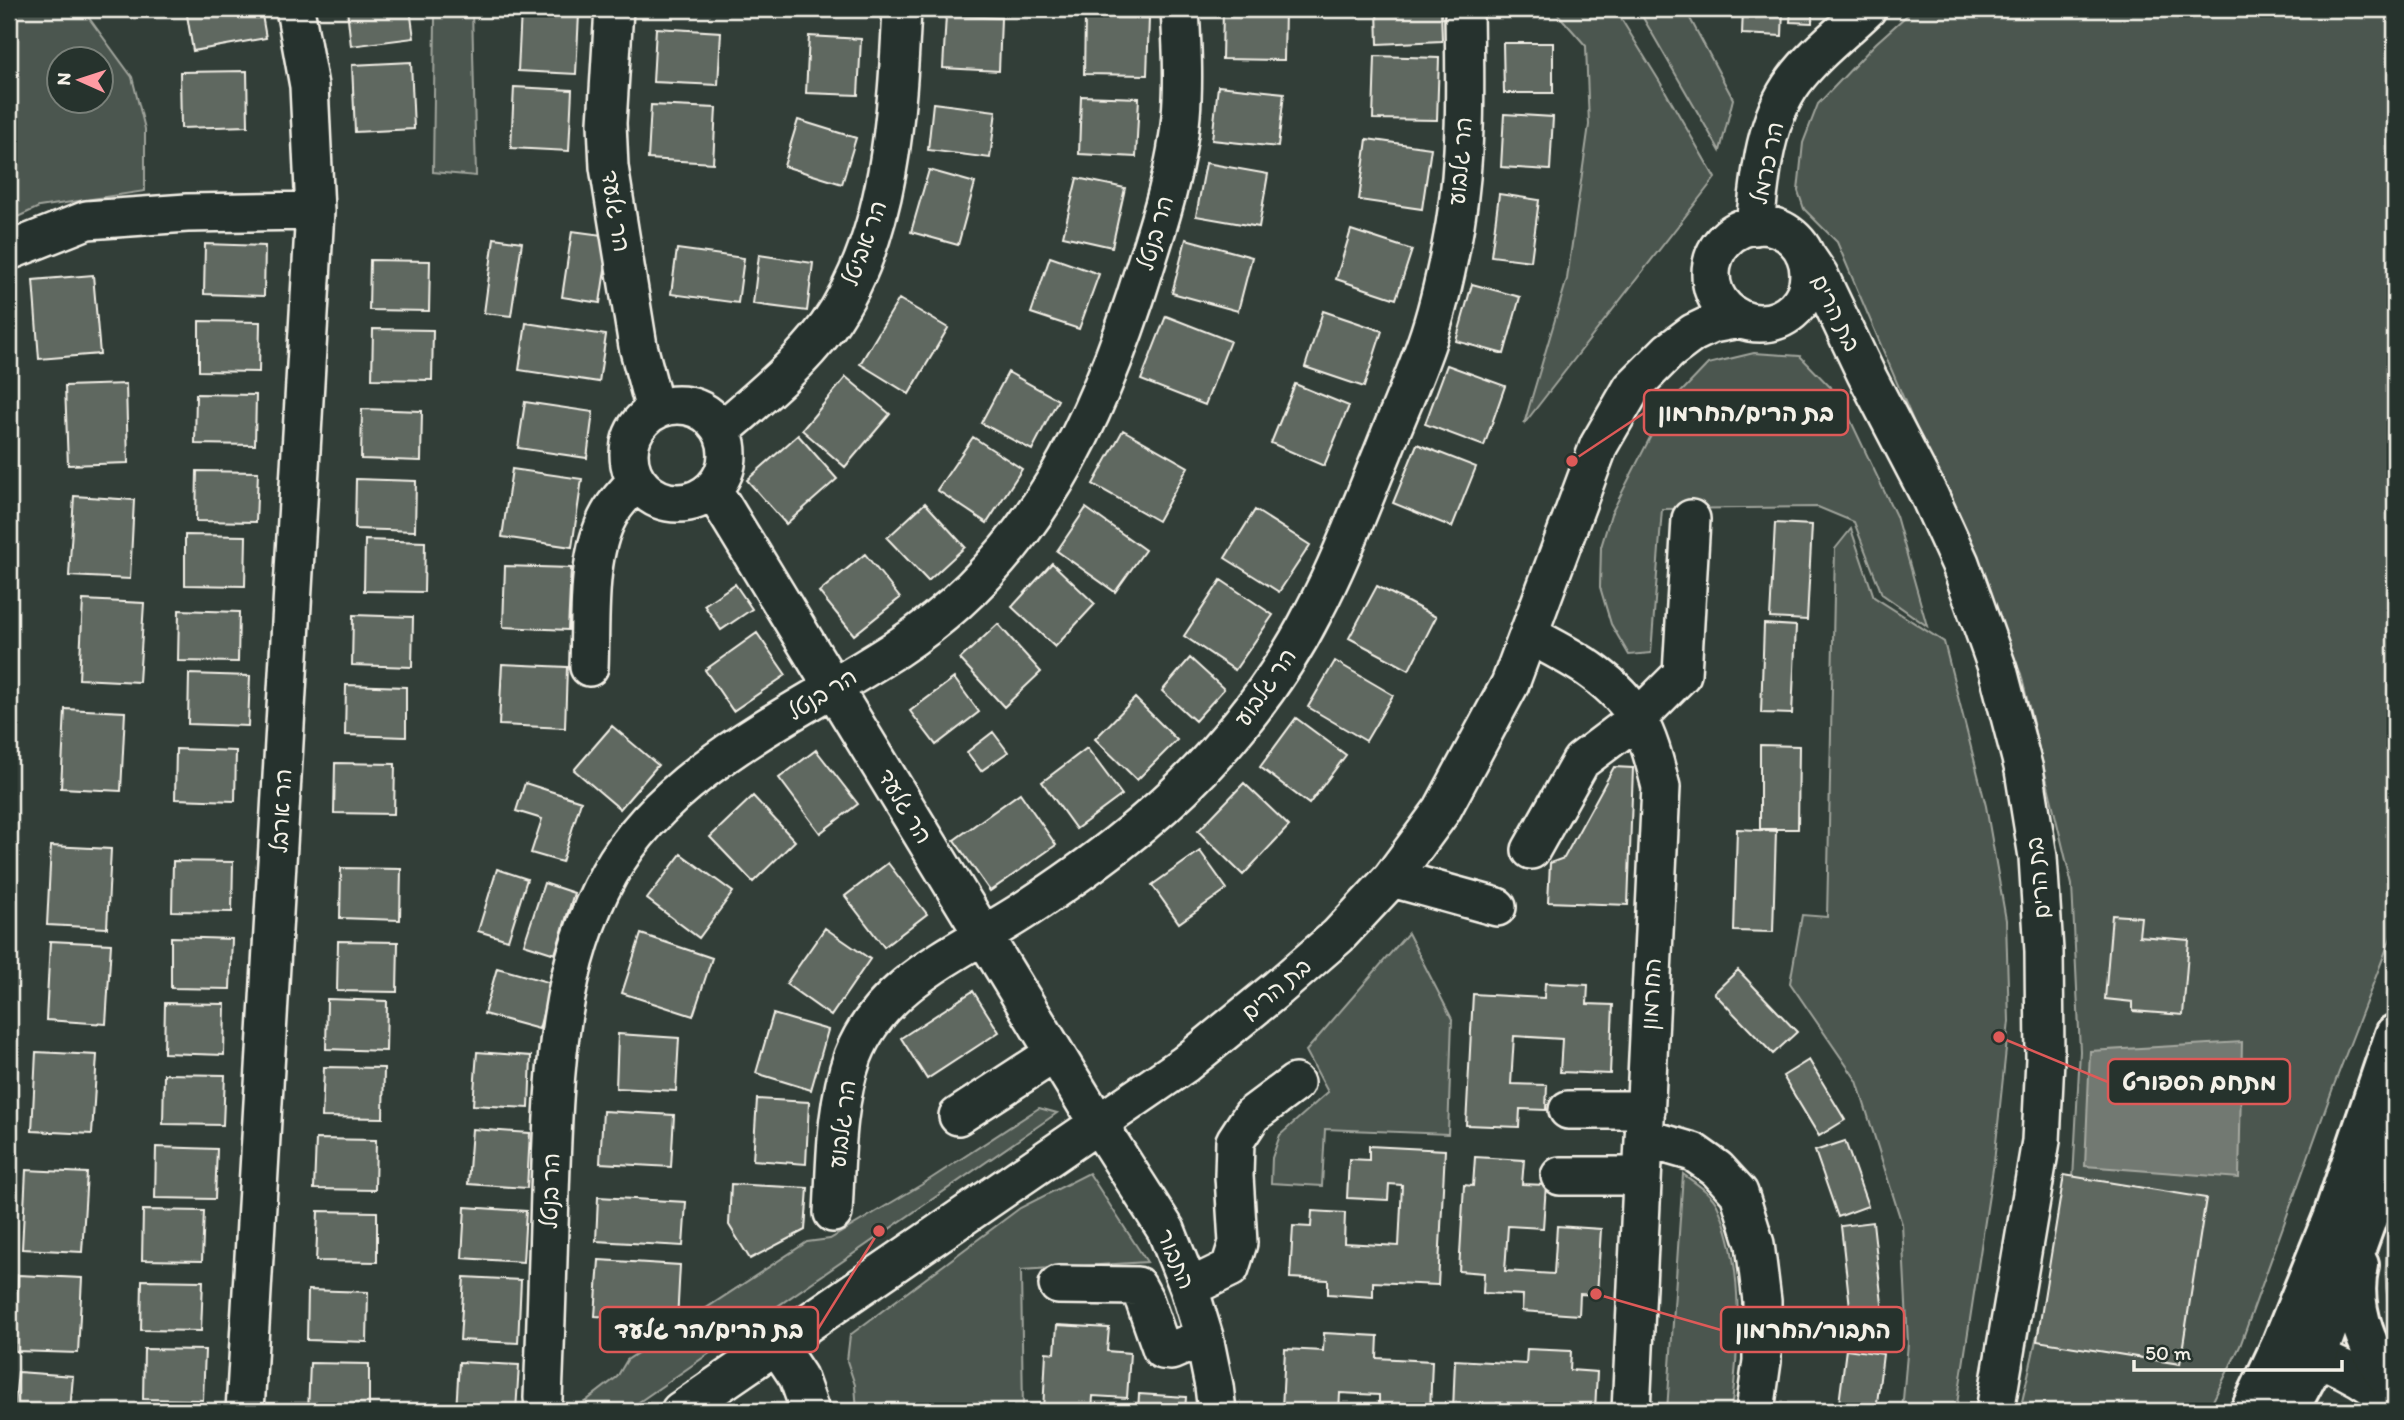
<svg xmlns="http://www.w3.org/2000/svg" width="2404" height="1420" viewBox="0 0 2404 1420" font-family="Itim,'Playpen Sans Hebrew',sans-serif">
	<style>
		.green { fill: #4c564f; stroke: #a0a49c; stroke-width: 2; fill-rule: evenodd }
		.water { fill: #727972; stroke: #a6a9a1; stroke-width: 2 }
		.building { fill: #5f6861; stroke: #f4f1e8; stroke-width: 2 }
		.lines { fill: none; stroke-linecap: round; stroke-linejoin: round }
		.minor-casing { stroke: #f4f1e8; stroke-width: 42 }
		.major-casing { stroke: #f4f1e8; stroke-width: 44 }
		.minor { stroke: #26332d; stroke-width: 37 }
		.major { stroke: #26332d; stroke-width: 38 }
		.labels { text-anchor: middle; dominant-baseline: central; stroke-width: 5; stroke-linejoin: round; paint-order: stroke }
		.street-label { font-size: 23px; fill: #f4f1e8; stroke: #26332d }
		.leader { fill: none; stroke: #de5a58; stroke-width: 2.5 }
		.callout-dot { fill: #de5a58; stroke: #26332d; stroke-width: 2.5 }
		.callout { fill: #26332d; stroke: #de5a58; stroke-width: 2.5 }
		.callout-label { font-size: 24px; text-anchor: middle; font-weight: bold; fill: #f4f1e8 }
	</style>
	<rect width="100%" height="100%" fill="#323e38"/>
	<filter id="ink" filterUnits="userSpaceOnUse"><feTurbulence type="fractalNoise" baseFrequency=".0143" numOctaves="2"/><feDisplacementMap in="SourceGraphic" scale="14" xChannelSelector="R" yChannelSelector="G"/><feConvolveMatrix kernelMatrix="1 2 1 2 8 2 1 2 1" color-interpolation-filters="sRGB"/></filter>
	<g filter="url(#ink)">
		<!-- green -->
		<path class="green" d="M9 9H77L86 14 132 77 145 129V191L39 207 9 221ZM60 60H102V102H60Z
			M431 9H472L476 176 433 172 435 19Z
			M1538 9H1615L1660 82 1715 178 1524 424 1567 279 1589 125 1586 46 1556 12Z
			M1638 9H1685L1733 99 1720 151Z
			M1914 9H2395V927L2334 1085 2240 1346 2208 1411H2039L2021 1406 2073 1179 2080 1051 2072 885 2021 674 1837 242 1804 209 1798 191 1803 143 1818 104 1876 43Z
			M1754 353 1800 356 1839 396 1896 516 1927 626 1882 594 1854 522 1818 507 1662 509 1651 653 1629 655 1611 624 1600 587 1601 547 1611 514 1664 410 1708 364Z
			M1851 529 1874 597 1944 642 1986 806 2006 920 2009 1021 1994 1162 1956 1411H1902L1908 1343 1902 1224 1857 1081 1790 983 1802 915 1827 917 1835 549Z
			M1408 933 1452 1019 1448 1134 1325 1129 1322 1186 1271 1183 1272 1158 1280 1135 1328 1092 1306 1051Z
			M1039 1108 1057 1113 626 1411H573L617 1377 627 1360 807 1242 830 1239 921 1185Z
			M1089 1173 1147 1262 1021 1270 1023 1411H857L855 1385 847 1361 850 1335 1020 1208Z
			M1683 1174C1695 1183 1712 1193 1718 1207 1745 1266 1739 1349 1731 1411H1667Z
			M2395 1214V1326C2381 1292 2384 1249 2395 1214Z"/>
		<!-- water -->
		<path class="water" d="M2242 1042 2239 1178 2085 1166 2090 1051Z"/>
		<!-- building -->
		<path class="building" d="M186 9H261L266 38 193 51Z
			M347 9H410L414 38 351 46Z
			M1223 9H1285L1284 60 1222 59Z
			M1377 9H1441L1442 41 1378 44Z
			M1743 9H1783L1782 36 1742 34Z
			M1791 9H1812V23L1790 22Z
			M521 10 579 14 576 74 518 71Z
			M946 15 1001 18 999 71 943 68Z
			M1085 17 1149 18 1147 75 1084 74Z
			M656 28 721 32 718 85 653 82Z
			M809 36 861 39 858 95 806 93Z
			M1503 43H1553V93H1504Z
			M1375 56 1439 58 1437 120 1373 119Z
			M411 62 414 129 355 132 352 65Z
			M247 71 248 126 181 128 180 72Z
			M1218 86 1284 93 1278 147 1212 140Z
			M514 87 572 90 569 151 511 148Z
			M1081 96 1139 98 1136 157 1079 154Z
			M933 103 996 111 990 158 928 150Z
			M651 105 716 108 713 163 648 159Z
			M1504 114 1553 117 1550 170 1501 167Z
			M798 120 856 138 842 184 784 166Z
			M1367 139 1431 148 1422 209 1359 200Z
			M1206 163 1268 174 1259 227 1196 216Z
			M929 170 975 183 958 245 911 232Z
			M1077 178 1125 188 1112 247 1063 236Z
			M1499 194 1539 200 1531 261 1491 256Z
			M1351 230 1412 250 1396 299 1336 279Z
			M572 231 610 236 600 303 562 297Z
			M494 238 522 242 511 316 484 313Z
			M1186 239 1252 257 1238 311 1172 293Z
			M205 244 265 246 264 296 204 294Z
			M677 249 744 258 738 303 671 294Z
			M759 255 813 263 807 311 753 304Z
			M1050 257 1099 274 1079 329 1031 313Z
			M370 260 430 261 429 311 369 310Z
			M93 275 100 354 39 359 33 280Z
			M1472 284 1520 297 1504 354 1456 341Z
			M899 299 948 328 909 394 860 364Z
			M1323 311 1382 331 1364 387 1305 367Z
			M1166 316 1230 341 1205 405 1141 380Z
			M199 321 260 322 259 372 199 371Z
			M526 323 606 335 599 382 519 370Z
			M373 329 433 330 432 380 372 379Z
			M1447 365 1505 386 1484 446 1425 424Z
			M1008 372 1058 400 1032 450 981 423Z
			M846 377 890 414 845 467 802 430Z
			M126 384 128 463 68 465 65 386Z
			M1295 384 1349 406 1324 466 1271 443Z
			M196 394 256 395 255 445 195 444Z
			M525 402 593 412 587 458 518 448Z
			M362 409 422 411 421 461 361 459Z
			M1123 430 1188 467 1158 521 1093 484Z
			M798 435 837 479 786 524 747 480Z
			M973 437 1022 469 987 523 937 490Z
			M1417 444 1476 467 1452 527 1393 503Z
			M512 469 582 479 572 547 502 537Z
			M197 471 258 472 256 522 196 521Z
			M356 479 416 481 415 531 355 529Z
			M74 496 134 500 130 579 69 576Z
			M925 503 965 547 928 581 887 538Z
			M1086 508 1145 550 1115 592 1057 551Z
			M1255 510 1310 545 1279 592 1225 558Z
			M1775 523 1812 525 1807 620 1770 618Z
			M185 535 246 536 245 586 185 585Z
			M365 540 425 542 424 592 364 591Z
			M865 554 900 598 854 635 819 592Z
			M1052 563 1095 604 1055 647 1012 607Z
			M505 566 571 568 568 630 503 627Z
			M1221 580 1273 615 1235 670 1184 636Z
			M735 584 752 609 721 630 704 605Z
			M1377 586 1436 617 1409 670 1349 638Z
			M83 600 144 603 139 682 79 679Z
			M179 610 239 612 238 662 178 661Z
			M353 615 413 617 412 667 352 665Z
			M998 624 1041 672 1004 707 960 659Z
			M1764 624 1796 626 1792 714 1761 713Z
			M757 633 786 675 733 711 705 670Z
			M1190 658 1224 689 1195 721 1162 691Z
			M1335 661 1393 695 1366 741 1308 707Z
			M502 664 567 667 565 728 499 725Z
			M189 674 250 676 248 726 188 724Z
			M954 678 979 712 936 745 910 711Z
			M346 685 406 687V737L345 735Z
			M1135 698 1177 740 1137 780 1095 739Z
			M65 709 125 712 121 791 61 788Z
			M1296 718 1346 755 1309 804 1260 767Z
			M612 726 658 765 620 809 574 770Z
			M993 732 1008 752 981 771 967 752Z
			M1760 745 1799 746 1798 829H1760Z
			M1087 748 1122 795 1076 829 1042 782Z
			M176 749 236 751 235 801 175 799Z
			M816 750 858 804 820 833 779 778Z
			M335 763 395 764 394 814 334 813Z
			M1614 767 1633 768 1628 905 1548 902 1550 863 1564 858Z
			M525 783 581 801 562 862 531 853 542 819 516 811Z
			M1244 783 1289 826 1243 875 1198 831Z
			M1020 793 1056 845 990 891 954 840Z
			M753 796 795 841 753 882 710 837Z
			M1737 829 1776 831 1773 932 1734 931Z
			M51 846 111 849 107 928 47 925Z
			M1200 851 1227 889 1179 923 1152 885Z
			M681 854 733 892 699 938 647 899Z
			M173 861 233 862 232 912 172 911Z
			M888 863 927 914 884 947 845 896Z
			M341 868 401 869 400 920 340 918Z
			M497 869 527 879 508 940 478 931Z
			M544 883 574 893 555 954 524 944Z
			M2112 915 2141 917 2139 936 2189 940 2183 1015 2133 1011V1002L2105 999Z
			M825 928 870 959 831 1016 786 984Z
			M641 934 712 958 693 1016 622 993Z
			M171 937 232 939 230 989 171 988Z
			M50 941 111 944 106 1024 46 1020Z
			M338 941 398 942 397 992 337 991Z
			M497 968 551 983 539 1029 484 1014Z
			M1738 970 1797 1032 1773 1054 1714 993Z
			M1545 983 1588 985 1587 1004 1613 1005 1610 1074 1560 1072 1562 1039 1514 1036 1511 1084 1547 1085 1546 1110 1520 1109 1519 1127 1466 1125 1473 994 1544 998Z
			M973 991 999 1032 927 1079 901 1038Z
			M327 999 387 1001 386 1051 326 1049Z
			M165 1003 225 1004 224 1055 164 1053Z
			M773 1014 828 1030 811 1090 756 1073Z
			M618 1034 679 1038 676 1091 616 1088Z
			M36 1052 97 1055 92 1134 32 1131Z
			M477 1052 531 1056 529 1108 473 1105Z
			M1809 1060 1845 1120 1819 1136 1783 1076Z
			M324 1067 384 1068 383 1118 322 1117Z
			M164 1074 225 1075 223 1125 163 1124Z
			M757 1099 809 1102 806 1164 753 1160Z
			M603 1111 674 1115 671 1167 600 1163Z
			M472 1129 530 1133 527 1188 468 1184Z
			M316 1139 376 1140 375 1190 314 1189Z
			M1845 1141 1868 1206 1838 1217 1815 1151Z
			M1369 1146 1445 1150 1438 1285 1373 1282V1297L1328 1294V1280L1290 1278 1293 1226 1311 1227 1312 1211 1345 1213 1344 1243 1399 1246 1402 1185 1389 1184 1388 1200 1347 1198 1349 1159 1369 1160Z
			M156 1147 217 1149 215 1199 155 1198Z
			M1475 1157 1524 1160 1522 1184 1546 1185 1543 1228 1508 1226 1505 1271 1554 1274 1557 1226 1601 1229 1597 1295 1580 1294 1579 1315 1522 1311 1523 1295 1483 1293 1484 1273 1459 1271 1464 1185 1473 1186Z
			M26 1170 87 1173 82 1252 22 1249Z
			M2064 1175 2206 1198 2180 1364 2037 1341Z
			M731 1184 808 1188 805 1230 750 1259 729 1225Z
			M598 1197 686 1202 683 1246 596 1241Z
			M465 1207 526 1211 523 1262 462 1258Z
			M143 1210 204 1211 202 1261 142 1260Z
			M318 1211 377 1212V1262L316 1261Z
			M1873 1222 1883 1313 1851 1316 1841 1226Z
			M599 1260 680 1265 677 1321 595 1316Z
			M18 1275 82 1278 78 1353 15 1351Z
			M464 1277 521 1280 518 1343 460 1340Z
			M142 1280 203 1281 201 1331 141 1330Z
			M308 1290 368 1292 367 1342 307 1340Z
			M1057 1325 1109 1328 1107 1351 1130 1353 1127 1398 1093 1396 1092 1411H1043L1046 1352 1055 1353Z
			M1324 1333 1378 1336 1377 1358 1432 1361 1430 1411H1379V1395L1340 1393 1339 1411H1299L1282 1409 1285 1349 1323 1351Z
			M144 1349 205 1350 203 1400 143 1399Z
			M1527 1349 1571 1351 1570 1370 1597 1372 1595 1411H1544V1406L1497 1403 1496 1411H1453L1455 1360 1526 1364Z
			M1846 1349 1883 1354 1876 1411H1838Z
			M459 1362 519 1365 516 1411H456Z
			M310 1363 369 1364V1411H308Z
			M18 1372 73 1376 70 1411H14Z
			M1139 1394 1186 1397 1185 1411H1138Z"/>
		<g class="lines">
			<defs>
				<path id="minor" d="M614 9 607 123 609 167 638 346 655 410
					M1711 274a49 49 0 1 1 98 0a49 49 0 1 1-98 0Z
					M1755 226C1760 178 1764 121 1794 81 1814 54 1843 32 1867 9
					M9 251 87 220 187 213 315 211
					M1804 253 1819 275 1866 374 1929 495 1960 563 1998 670 2024 770 2038 857 2044 951 2045 1059 2041 1141 1995 1411
					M629 454a49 49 0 1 1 98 0a49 49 0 1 1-98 0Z
					M722 430C759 398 798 366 828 326 891 238 897 113 902 9
					M713 490 1097 1122 1166 1230 1189 1288 1204 1337 1214 1386 1217 1411
					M1529 635C1569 656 1615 678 1638 720 1650 741 1655 764 1661 787L1631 1411
					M589 667C591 621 586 556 609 515 615 503 627 492 636 481
					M1531 850 1581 761 1638 718 1682 674 1691 519
					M1392 878 1497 907
					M1568 1110H1646
					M958 1116 1055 1053
					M1645 1138 1693 1152 1717 1169 1739 1193 1755 1244 1762 1301V1361L1755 1411
					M1560 1176H1642
					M833 1213C836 1161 835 1106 853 1056 882 981 964 950 1026 909 1088 868 1150 823 1201 769 1245 722 1285 669 1314 611 1341 560 1361 505 1383 452 1397 416 1413 381 1426 344 1439 307 1448 265 1455 225 1467 153 1465 81 1464 9
					M1058 1285 1137 1286 1144 1299 1162 1350 1171 1351 1204 1337
					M1189 1288 1230 1268 1238 1243 1234 1176 1235 1141 1252 1115 1295 1083
					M776 1344 798 1377 810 1411
					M2288 1347C2327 1360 2365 1376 2395 1404
					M543 1398C546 1330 548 1261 550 1193 554 1085 555 971 609 874 668 768 798 713 896 649 1035 558 1098 420 1145 267 1161 217 1177 167 1181 115 1184 80 1182 44 1180 9
					M245 1411 315 211 309 86 295 9
					M680 1411 1185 1064 1278 988 1338 936 1392 878 1442 810 1510 684 1599 445 1632 388 1669 351 1693 333 1712 324 1739 319"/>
				<path id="major" d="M2359 1265C2348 1311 2370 1353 2395 1390
					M2250 1411 2281 1345 2332 1219 2395 1034
					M2288 1411 2317 1357 2378 1188 2395 1133"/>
			</defs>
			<!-- minor casing -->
			<use href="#minor" class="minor-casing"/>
			<!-- major casing -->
			<use href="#major" class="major-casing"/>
			<!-- minor -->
			<use href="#minor" class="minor"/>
			<!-- major -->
			<use href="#major" class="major"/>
		</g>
	</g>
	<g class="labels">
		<!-- street labels -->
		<g class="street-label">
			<text transform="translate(1460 161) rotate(-85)">הר גלבוע</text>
			<text transform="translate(1767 163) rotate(-78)">הר כרמל</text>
			<text transform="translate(616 211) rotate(81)">הר גלעד</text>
			<text transform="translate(1155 233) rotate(-74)">הר בנטל</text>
			<text transform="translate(864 243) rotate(-70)">הר אביטל</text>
			<text transform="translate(1836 313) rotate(64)">בת הרים</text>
			<text transform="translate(1265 687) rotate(-55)">הר גלבוע</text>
			<text transform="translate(822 694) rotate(-32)">הר בנטל</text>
			<text transform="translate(905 806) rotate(59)">הר גלעד</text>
			<text transform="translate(281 811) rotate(-87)">הר ארבל</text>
			<text transform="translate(2038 878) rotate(-96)">בת הרים</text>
			<text transform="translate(1276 989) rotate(-40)">בת הרים</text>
			<text transform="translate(1651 994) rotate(-87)">החרמון</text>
			<text transform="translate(842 1124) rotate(-83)">הר גלבוע</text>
			<text transform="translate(550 1191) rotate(-88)">הר בנטל</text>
			<text transform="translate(1176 1259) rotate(67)">התבור</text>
		</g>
	</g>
	<!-- callouts -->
	<path class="leader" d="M1572 461L1644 413M1999 1037L2108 1082M879 1231L818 1329M1596 1294L1721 1330"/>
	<g class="callout-dot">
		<circle cx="1572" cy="461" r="7"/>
		<circle cx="1999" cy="1037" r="7"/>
		<circle cx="879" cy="1231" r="7"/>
		<circle cx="1596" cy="1294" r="7"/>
	</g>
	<g class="callout">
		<rect x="1644" y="390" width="204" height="45" rx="7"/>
		<rect x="2108" y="1059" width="182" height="45" rx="7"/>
		<rect x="600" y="1307" width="218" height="45" rx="7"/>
		<rect x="1721" y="1307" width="183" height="45" rx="7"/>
	</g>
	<g class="callout-label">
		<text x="1746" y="421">בת הרים/החרמון</text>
		<text x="2199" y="1090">מתחם הספורט</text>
		<text x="709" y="1338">בת הרים/הר גלעד</text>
		<text x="1813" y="1338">התבור/החרמון</text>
	</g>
	<!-- margin -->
	<rect width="2404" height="1420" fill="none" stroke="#26332d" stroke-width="35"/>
	<rect x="18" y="18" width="2369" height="1385" fill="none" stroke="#f4f1e8" stroke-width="2.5" filter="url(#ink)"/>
	<!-- north arrow -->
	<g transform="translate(80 80) rotate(273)"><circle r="33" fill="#26332d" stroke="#787f78" stroke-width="2"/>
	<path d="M0-5L12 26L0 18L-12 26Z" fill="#ff9aa2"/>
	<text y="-10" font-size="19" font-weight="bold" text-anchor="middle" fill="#f4f1e8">N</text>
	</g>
	<!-- scale -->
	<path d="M2134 1360v10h208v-10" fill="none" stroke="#f4f1e8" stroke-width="3.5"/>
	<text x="2145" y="1360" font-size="21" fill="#f4f1e8" stroke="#26332d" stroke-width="5" paint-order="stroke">50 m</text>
</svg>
